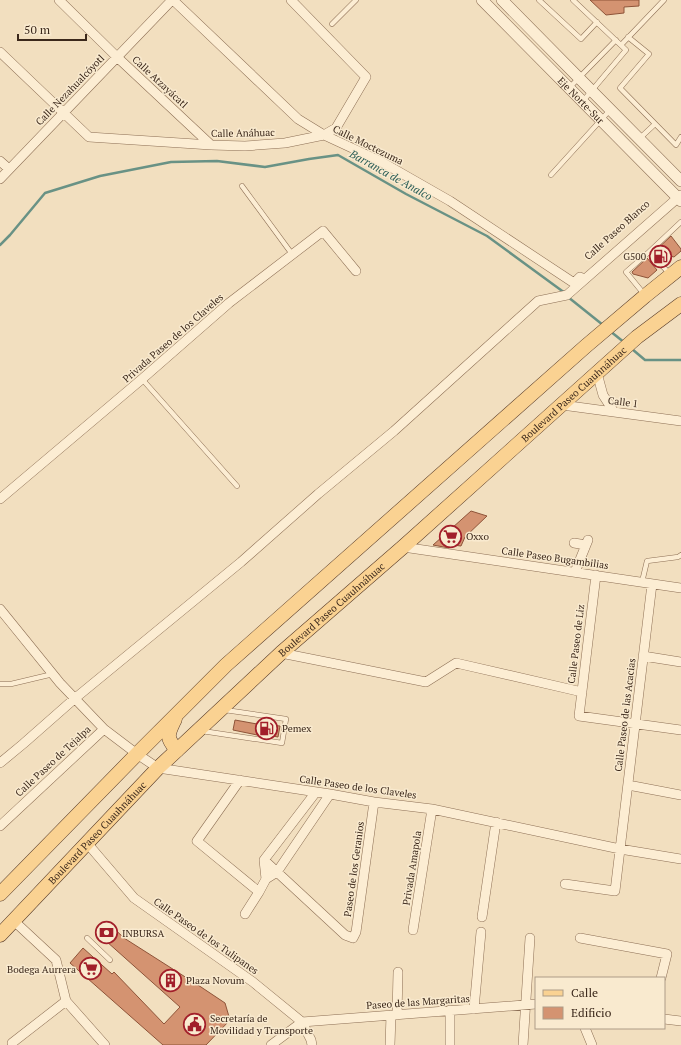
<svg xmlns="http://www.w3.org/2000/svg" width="681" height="1045" viewBox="0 0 681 1045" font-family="'PT Serif',serif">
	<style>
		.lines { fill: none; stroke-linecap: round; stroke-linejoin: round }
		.stream { stroke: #699285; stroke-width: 2.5 }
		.building { fill: #d49371; stroke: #8e5439 }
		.service-casing { stroke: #8d6f55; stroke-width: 5.5 }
		.minor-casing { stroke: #8d6f55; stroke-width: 10 }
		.tertiary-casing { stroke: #8d6f55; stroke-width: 12 }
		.primary-casing { stroke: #5a3d2a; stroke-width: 15 }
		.service { stroke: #fcedd3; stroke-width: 4.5 }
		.minor { stroke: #fcedd3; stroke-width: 9 }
		.tertiary { stroke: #fcedd3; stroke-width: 11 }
		.primary { stroke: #fad292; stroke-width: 14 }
		.labels { text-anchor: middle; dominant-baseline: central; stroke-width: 3; stroke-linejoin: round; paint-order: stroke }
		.street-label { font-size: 10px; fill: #3b281b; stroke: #f9eacf }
		.poi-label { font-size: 10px; fill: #3b281b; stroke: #f9eacf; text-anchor: start }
		.water-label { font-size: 11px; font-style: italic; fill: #295c55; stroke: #f9eacf }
	</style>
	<rect width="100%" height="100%" fill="#f2dfbf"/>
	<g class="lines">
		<!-- stream -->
		<path class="stream" d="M0 245 10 235 45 193 100 176 171 162 217 161 265 167 309 159 338 155 406 194 487 236 554 285 565 293
			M568 297 603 325
			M610 331 625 343
			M632 349 645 360H681"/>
	</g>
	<!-- building -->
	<path class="building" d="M590 0H639V6L624 7V13L606 15Z
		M671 236 681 249V251L674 257 654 252Z
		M647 258 657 270 648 278 633 274 632 272Z
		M471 511 487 516 465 537 461 546 453 545 449 548 433 545Z
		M235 720 268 726V725L280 726 278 737 262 734V736L233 730Z
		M107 922 124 938 201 987 225 1003 230 1020 206 1045H163L70 963 83 948 112 974 114 972 164 1024 180 1007 97 933Z"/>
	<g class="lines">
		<defs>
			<path id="service" d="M539 0 581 39 597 22
				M573 0 626 50 583 101
				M332 24 356 0
				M628 37 649 54 620 88 676 145 681 137
				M621 45 664 0
				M570 87 616 40
				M639 139 655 124
				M551 175 610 110
				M242 186 292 254
				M649 252 670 274
				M644 294 626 272 649 252 681 222
				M142 379 237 486
				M642 582 647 561 678 557 681 555
				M0 684H11L53 674
				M202 731 282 743 286 719 225 710
				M87 938 110 960"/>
			<path id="minor" d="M59 0 117 57 211 145
				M173 0 298 119 324 135 380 161 450 201 574 283 580 277
				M0 52 89 137 211 145 245 146 285 143 324 135 336 128 366 77 291 0
				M0 161 9 169
				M0 179 172 0
				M597 373 603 395 614 412
				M562 405 681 421
				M0 499 142 379 229 303 323 231 356 271
				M574 543 586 545
				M403 547 681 588
				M575 572 588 540
				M596 575 579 716 681 730
				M0 609 60 683 104 729 137 754 158 768 330 794 374 802 432 809 620 849 681 859
				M281 653 426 682 456 663 582 692
				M643 656 681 662
				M0 763 23 744 73 700 241 562 318 494 394 431 538 301 567 295 681 195
				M240 780 197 841 259 892
				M628 785 681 795
				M0 826 104 729
				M87 843 134 898 253 982 302 1022 311 1040 312 1045
				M264 860 345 935 353 938 356 932 374 802
				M266 879 264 860 316 792
				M565 884 615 891 652 584
				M245 914 259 892 266 879 277 872 330 794
				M482 917 496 822
				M14 921 56 960 66 1001 105 1045
				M413 930 432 809
				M580 938 667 954 661 978
				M474 1009 481 932
				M397 1015 398 972
				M664 1019 681 1021
				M302 1022 536 1004
				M585 1028 592 1045
				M12 1043 66 1001
				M271 1045 302 1022
				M390 1045 391 1015
				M450 1045V1010
				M523 1045 530 938"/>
			<g id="tertiary">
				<path id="s1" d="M482 0 681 201"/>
				<path d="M502 0 579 78 681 181"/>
			</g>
			<g id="primary">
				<path d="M175 719C168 734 165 737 177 750"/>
				<path d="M0 894 137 754 226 665 586 346 645 296 681 267"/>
				<path id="s2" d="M0 935 158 768 281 653 403 547 637 337 681 304"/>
			</g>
		</defs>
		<!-- service casing -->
		<use href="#service" class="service-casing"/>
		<!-- minor casing -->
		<use href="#minor" class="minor-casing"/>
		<!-- tertiary casing -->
		<use href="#tertiary" class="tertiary-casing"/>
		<!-- primary casing -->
		<use href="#primary" class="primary-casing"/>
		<!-- service -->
		<use href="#service" class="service"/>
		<!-- minor -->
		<use href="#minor" class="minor"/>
		<!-- tertiary -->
		<use href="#tertiary" class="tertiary"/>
		<!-- primary -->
		<use href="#primary" class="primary"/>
	</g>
	<!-- icons -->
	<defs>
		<symbol id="fuel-ring" viewBox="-11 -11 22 22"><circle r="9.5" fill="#f9eacf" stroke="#a21f2a" stroke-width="1.5"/><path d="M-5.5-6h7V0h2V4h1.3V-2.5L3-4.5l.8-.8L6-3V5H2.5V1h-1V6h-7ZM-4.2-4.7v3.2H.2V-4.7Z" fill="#a21f2a"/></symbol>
		<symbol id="supermarket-ring" viewBox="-11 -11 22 22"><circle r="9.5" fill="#f9eacf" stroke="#a21f2a" stroke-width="1.5"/><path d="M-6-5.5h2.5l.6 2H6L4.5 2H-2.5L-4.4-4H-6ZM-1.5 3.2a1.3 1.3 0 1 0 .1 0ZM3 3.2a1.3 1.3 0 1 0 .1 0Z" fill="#a21f2a"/></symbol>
		<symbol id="bank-ring" viewBox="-11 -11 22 22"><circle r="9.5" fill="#f9eacf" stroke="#a21f2a" stroke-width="1.5"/><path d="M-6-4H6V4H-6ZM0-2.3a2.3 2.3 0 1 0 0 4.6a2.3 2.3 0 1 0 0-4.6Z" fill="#a21f2a"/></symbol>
		<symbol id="building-ring" viewBox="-11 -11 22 22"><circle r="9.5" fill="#f9eacf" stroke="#a21f2a" stroke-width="1.5"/><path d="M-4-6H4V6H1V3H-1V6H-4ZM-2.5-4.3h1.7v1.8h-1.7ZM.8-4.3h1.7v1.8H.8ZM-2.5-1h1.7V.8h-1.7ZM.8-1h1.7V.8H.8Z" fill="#a21f2a"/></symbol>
		<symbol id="civic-ring" viewBox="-11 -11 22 22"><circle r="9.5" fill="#f9eacf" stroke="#a21f2a" stroke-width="1.5"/><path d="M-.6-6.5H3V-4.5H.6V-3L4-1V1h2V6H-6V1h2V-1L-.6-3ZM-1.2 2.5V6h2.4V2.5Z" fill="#a21f2a"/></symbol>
	</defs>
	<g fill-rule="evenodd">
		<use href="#fuel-ring" x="648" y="244" width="25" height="25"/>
		<use href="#supermarket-ring" x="438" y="524" width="25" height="25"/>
		<use href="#fuel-ring" x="254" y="716" width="25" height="25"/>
		<use href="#bank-ring" x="94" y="920" width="25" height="25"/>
		<use href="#supermarket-ring" x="78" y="956" width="25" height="25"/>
		<use href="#building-ring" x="158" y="968" width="25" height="25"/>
		<use href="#civic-ring" x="182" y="1012" width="25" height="25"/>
	</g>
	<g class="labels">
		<!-- street labels -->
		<g class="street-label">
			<text transform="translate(160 82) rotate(43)">Calle Atzayácatl</text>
			<text transform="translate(70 90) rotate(-46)">Calle Nezahualcóyotl</text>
			<text stroke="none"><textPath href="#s1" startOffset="141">Eje Norte-Sur</textPath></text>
			<text transform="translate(243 133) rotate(-1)">Calle Anáhuac</text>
			<text transform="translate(368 145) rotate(26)">Calle Moctezuma</text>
			<text transform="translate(617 230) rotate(-42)">Calle Paseo Blanco</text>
			<text transform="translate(173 338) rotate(-41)">Privada Paseo de los Claveles</text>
			<text stroke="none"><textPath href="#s2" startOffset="789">Boulevard Paseo Cuauhnáhuac</textPath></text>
			<text transform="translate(623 402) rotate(7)">Calle 1</text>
			<text transform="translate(555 558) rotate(8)">Calle Paseo Bugambilias</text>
			<text stroke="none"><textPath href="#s2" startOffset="465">Boulevard Paseo Cuauhnáhuac</textPath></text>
			<text transform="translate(576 644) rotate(-83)">Calle Paseo de Liz</text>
			<text transform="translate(625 715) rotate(-83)">Calle Paseo de las Acacias</text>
			<text transform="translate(53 761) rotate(-43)">Calle Paseo de Tejalpa</text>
			<text transform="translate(358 787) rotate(8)">Calle Paseo de los Claveles</text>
			<text stroke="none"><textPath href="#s2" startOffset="141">Boulevard Paseo Cuauhnáhuac</textPath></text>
			<text transform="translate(412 868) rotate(-81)">Privada Amapola</text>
			<text transform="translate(354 869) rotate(-82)">Paseo de los Geranios</text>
			<text transform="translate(206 936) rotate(35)">Calle Paseo de los Tulipanes</text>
			<text transform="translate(418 1002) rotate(-4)">Paseo de las Margaritas</text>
		</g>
		<!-- poi labels -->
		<g class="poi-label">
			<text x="646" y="256" text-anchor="end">G500</text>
			<text x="466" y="536">Oxxo</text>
			<text x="282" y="728">Pemex</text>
			<text x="122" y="933">INBURSA</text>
			<text x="76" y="969" text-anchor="end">Bodega Aurrera</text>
			<text x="186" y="980">Plaza Novum</text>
			<text x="210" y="1018">Secretaría de<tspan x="210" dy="12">Movilidad y Transporte</tspan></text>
		</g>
		<!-- water labels -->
		<g class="water-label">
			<text transform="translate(391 175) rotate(29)">Barranca de Analco</text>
		</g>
	</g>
	<!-- legend -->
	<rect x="535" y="977" width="130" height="52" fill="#f9eacf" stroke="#ad9c87"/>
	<rect x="543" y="990" width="20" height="6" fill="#fad292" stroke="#ad9c87"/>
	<text x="571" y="997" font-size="12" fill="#3b281b">Calle</text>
	<rect x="543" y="1007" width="20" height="12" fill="#d49371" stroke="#ad9c87"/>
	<text x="571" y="1017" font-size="12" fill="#3b281b">Edificio</text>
	<!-- scale -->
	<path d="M18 34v6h68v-6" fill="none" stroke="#3b281b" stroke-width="2"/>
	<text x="24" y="34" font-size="12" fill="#3b281b" stroke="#f9eacf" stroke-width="3" paint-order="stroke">50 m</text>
</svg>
